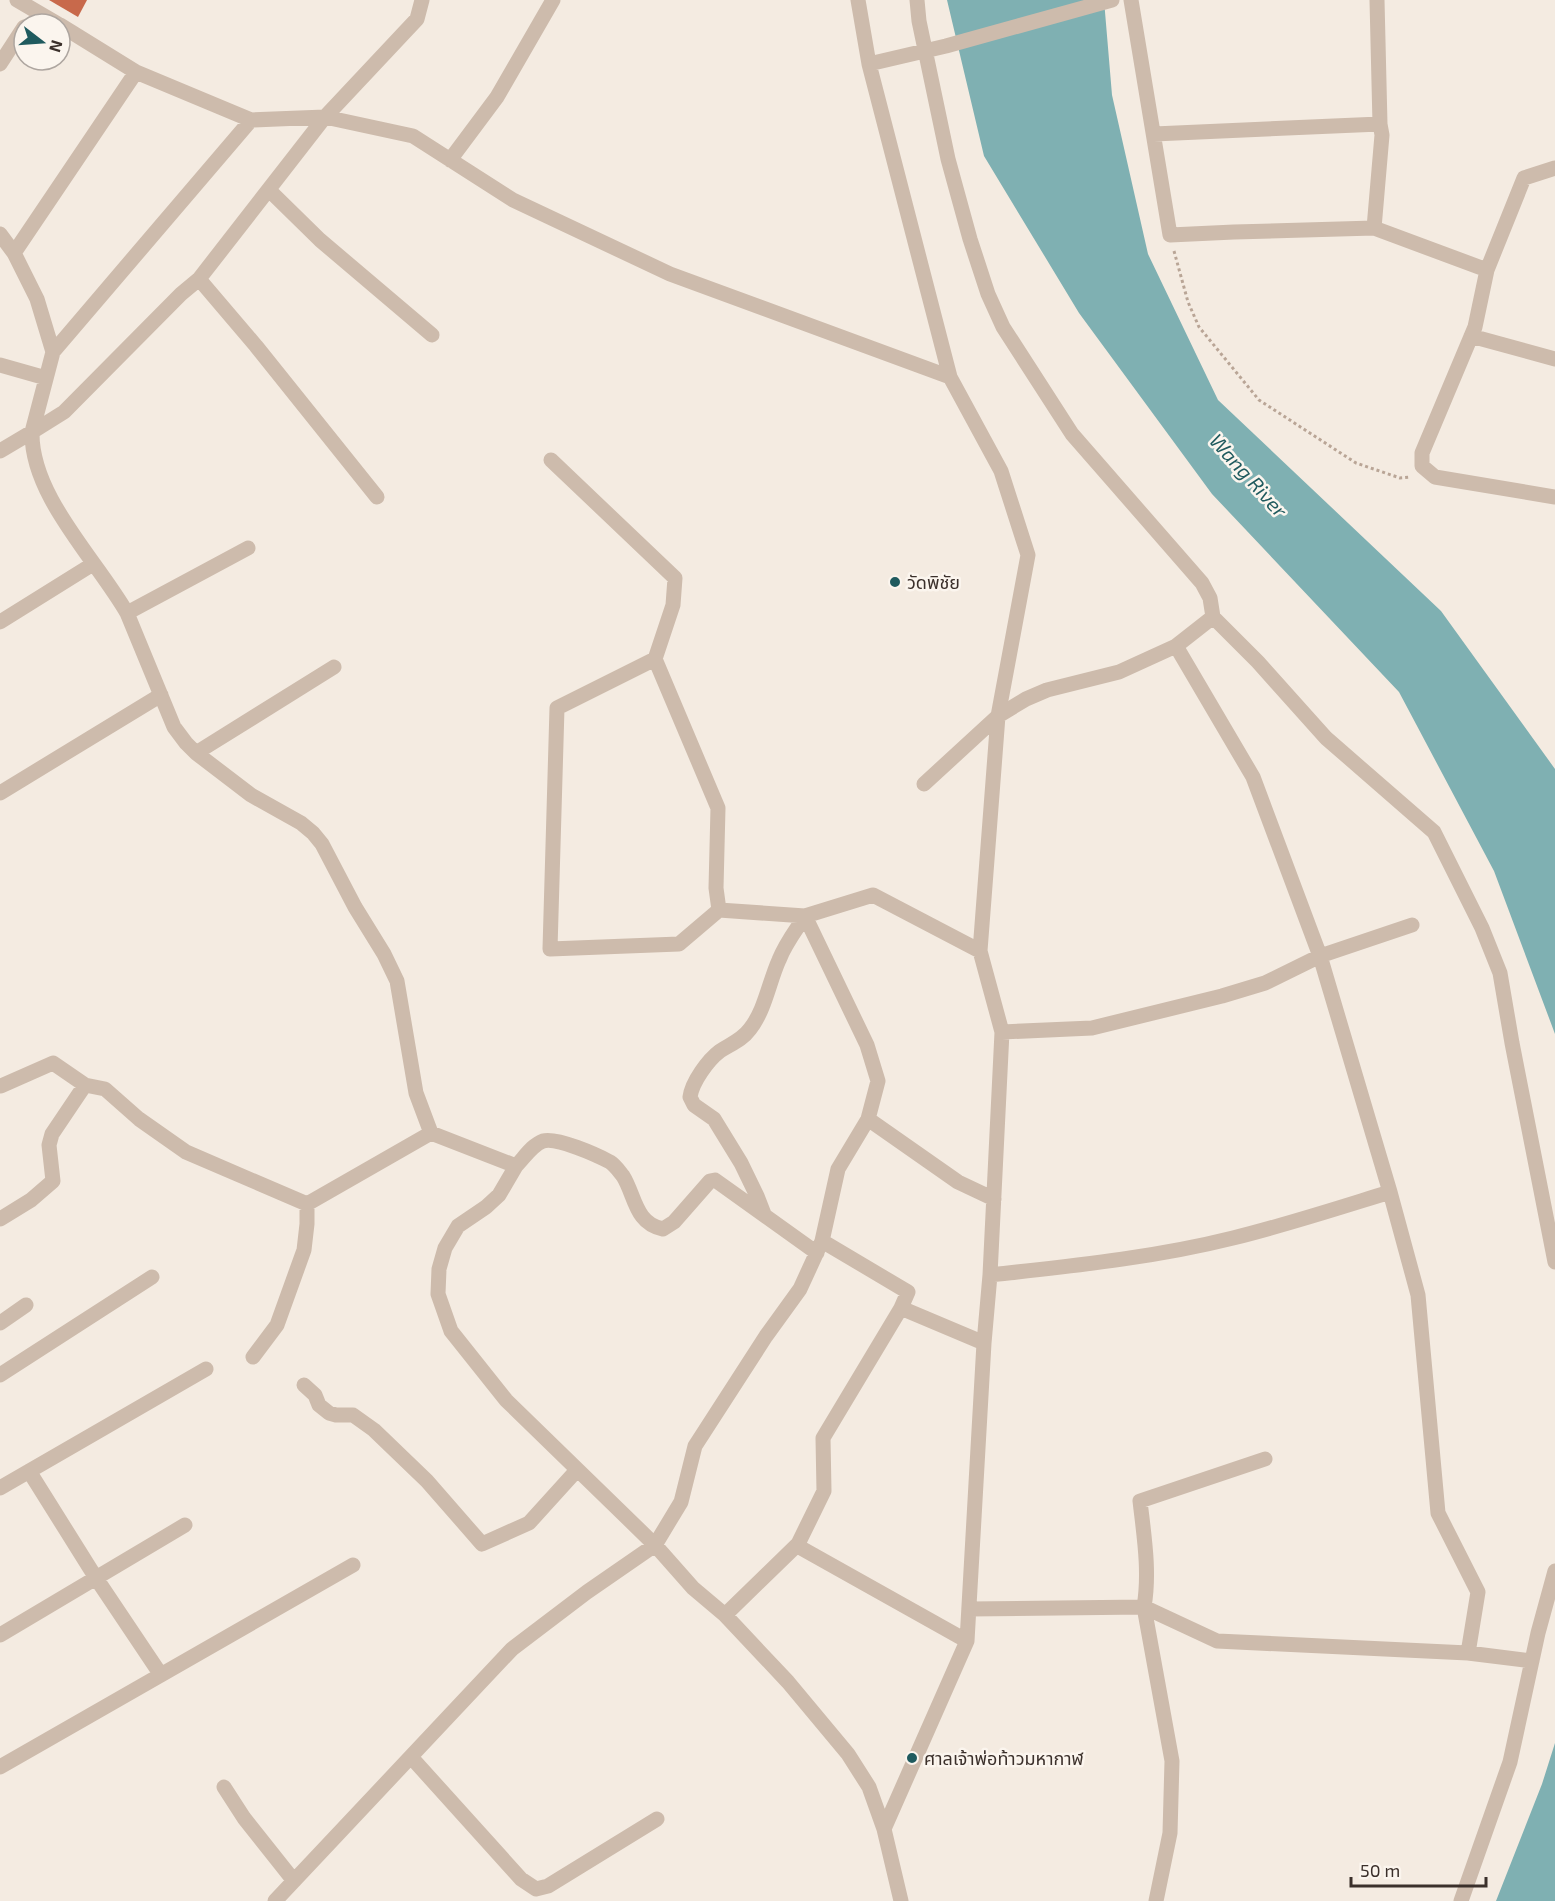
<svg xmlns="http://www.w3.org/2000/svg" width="1555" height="1901" viewBox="0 0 1555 1901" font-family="'Exo 2','Noto Sans Thai',sans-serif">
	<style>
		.water { fill: #7fb0b2 }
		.building { fill: #c8694b }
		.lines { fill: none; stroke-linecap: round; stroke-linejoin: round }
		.path { stroke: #b9a596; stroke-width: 3; stroke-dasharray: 3 3; stroke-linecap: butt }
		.minor { stroke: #cdbbac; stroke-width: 15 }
		.poi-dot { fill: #1f5a5e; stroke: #fbf5ee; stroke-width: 2 }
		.labels { text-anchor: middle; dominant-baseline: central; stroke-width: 5; stroke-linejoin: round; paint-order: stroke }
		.poi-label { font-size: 18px; fill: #3b302b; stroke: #fbf5ee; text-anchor: start }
		.water-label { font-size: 20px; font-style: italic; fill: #1f5a5e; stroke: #fbf5ee }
	</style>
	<rect width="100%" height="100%" fill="#f4ebe1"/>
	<!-- water -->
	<path class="water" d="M947 0H1104L1112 95 1148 254 1218 400 1441 611 1555 769V1034L1494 871 1399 692 1212 494 1079 313 984 156Z
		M1555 1743V1901H1496L1542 1784Z"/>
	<!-- building -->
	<path class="building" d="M49 0H87L78 17Z"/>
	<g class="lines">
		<!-- path -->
		<path class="path" d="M1174 251 1188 302 1199 327 1259 400 1356 463 1400 478 1411 477"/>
		<!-- minor -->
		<path class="minor" d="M17 0 58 24
			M422 0 417 19 325 117 199 279 181 294 64 412 32 432C31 496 96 559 127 613L174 727 186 743 196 753 251 795 301 823 313 833 322 844 355 907 384 954 397 981 416 1093 431 1133 516 1166 499 1195 486 1207 458 1226 445 1248 439 1269 438 1294 451 1331 506 1400 655 1545 693 1588 725 1615 788 1682 848 1754 869 1787 884 1829
			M858 0 869 64
			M917 0 919 21 948 159 970 239 988 294 1003 327 1072 434 1202 583 1210 598 1213 617 1258 662 1326 738 1434 832 1482 928 1500 973 1512 1043 1555 1262
			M1131 0 1170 235 1234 232 1374 228
			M1377 0 1380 124 1382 135 1374 228 1487 270
			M60 25 136 72 251 120 325 117 413 136 513 200 670 274 950 377
			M0 64 24 27
			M1154 134 1380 124
			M450 160 497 97 553 0
			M1555 168 1524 178 1487 270 1475 327 1422 453V466L1435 477 1555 497
			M269 190 320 240 432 335
			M0 234 14 253 37 299 53 352 32 432 0 451
			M14 253 136 72
			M199 279 256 346 377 497
			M1471 336 1555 359
			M53 352 251 120
			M0 365 46 378
			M551 460 675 578 673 605 655 659
			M127 613 248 548
			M0 622 93 564
			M1176 646 1213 617
			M196 753 334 667
			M924 784 998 716 1026 699 1047 690 1119 672 1176 646 1253 777 1320 956 1390 1192 1418 1295 1438 1513 1478 1592 1468 1653
			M0 793 161 695
			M719 910 716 888 718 808 655 659 557 708 550 949 679 944 719 910 805 916 873 895 980 951
			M1002 1032 1092 1028 1222 996 1265 983 1320 956 1412 925
			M1 1086 53 1063 85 1085 105 1089 139 1119 186 1152 307 1204 431 1133
			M868 1119 958 1182 994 1199
			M516 1166C524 1158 532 1145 543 1141 557 1137 597 1155 610 1162 615 1165 619 1171 623 1176 635 1195 635 1224 663 1229L674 1222 710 1181 715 1180 817 1253
			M764 1214 757 1196 741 1163 714 1119 694 1105 690 1097C692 1082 708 1060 720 1051 731 1044 742 1040 750 1029 765 1010 769 982 779 960 785 944 796 930 805 916
			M0 1219 31 1200 53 1181 49 1145 52 1134 85 1085
			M822 1241 908 1292 901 1308
			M990 1275C1071 1266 1153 1258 1233 1238 1286 1225 1338 1208 1390 1192
			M0 1323 26 1305
			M253 1357 277 1325 304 1250 307 1224V1204
			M0 1375 152 1277
			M304 1385 315 1395 319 1405 329 1413 336 1415H353L374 1430 427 1481 482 1544 529 1523 577 1470
			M29 1471 96 1578 161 1675
			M0 1488 206 1369
			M969 1609 1144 1607 1217 1641 1468 1653 1532 1661
			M725 1615 798 1544
			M0 1635 185 1525
			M967 1641 801 1548 798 1544 824 1491 823 1438 901 1308 984 1343
			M411 1757 521 1879 536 1889 548 1886 657 1819
			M0 1767 353 1565
			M224 1787 244 1818 294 1881
			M275 1901 512 1649 587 1592 655 1545 681 1502 695 1446 766 1336 800 1289 822 1241 838 1169 868 1119 878 1081 867 1045 805 916
			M901 1901 884 1829 967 1641 984 1343 990 1275 1002 1032 980 951 998 716 1028 555 1001 471 950 377 869 64 946 46 1112 0
			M1156 1901 1170 1833 1172 1761 1144 1607C1150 1572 1144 1536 1140 1501L1265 1459
			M1461 1901 1510 1762 1538 1633 1555 1571"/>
	</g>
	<!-- markers -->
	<g class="poi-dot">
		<circle cx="895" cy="582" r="6"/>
		<circle cx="912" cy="1758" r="6"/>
	</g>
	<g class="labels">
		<!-- poi labels -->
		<g class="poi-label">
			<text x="907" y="582">วัดพิชัย</text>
			<text x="924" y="1758">ศาลเจ้าพ่อท้าวมหากาฬ</text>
		</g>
		<!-- water labels -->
		<g class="water-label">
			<text transform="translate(1249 475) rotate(48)">Wang River</text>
		</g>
	</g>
	<!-- north arrow -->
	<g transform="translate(42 42) rotate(107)"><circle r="28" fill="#fbf5ee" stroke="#aea6a0" stroke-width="1.5"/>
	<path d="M0-4.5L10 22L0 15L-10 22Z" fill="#1f5a5e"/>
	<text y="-9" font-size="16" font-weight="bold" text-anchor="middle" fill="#3b302b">N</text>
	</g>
	<!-- scale -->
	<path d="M1351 1877v9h135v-9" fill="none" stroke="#3b302b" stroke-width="3"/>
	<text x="1360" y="1877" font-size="18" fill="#3b302b" stroke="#fbf5ee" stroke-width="4.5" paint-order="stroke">50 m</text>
</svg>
